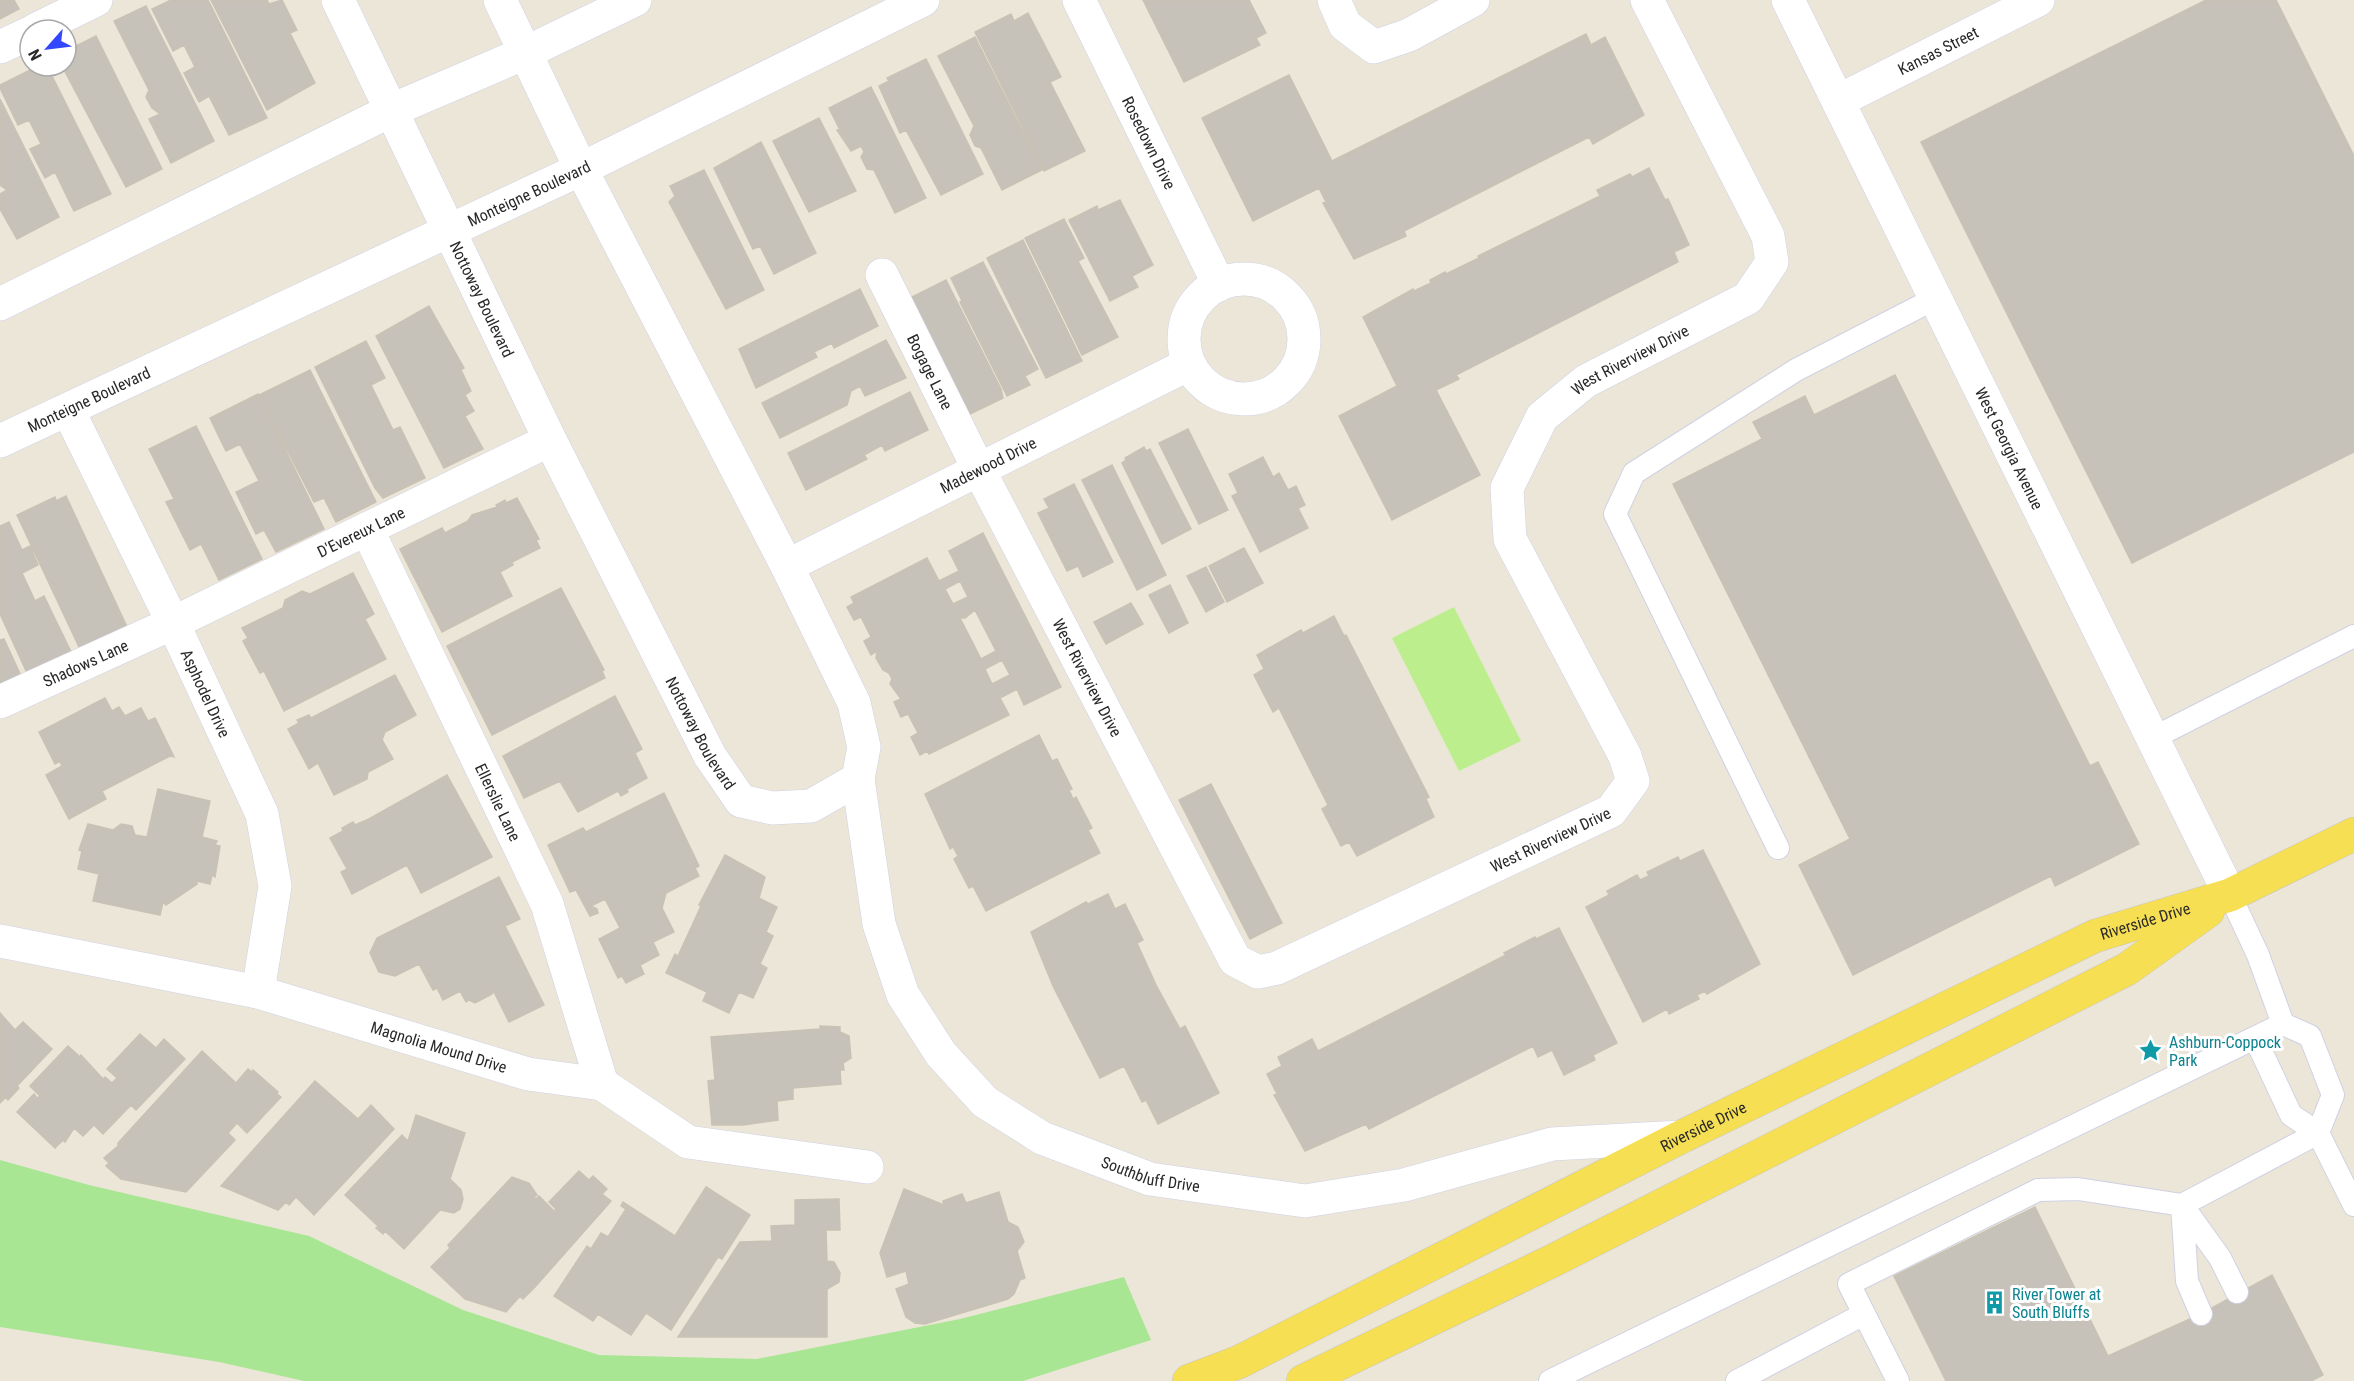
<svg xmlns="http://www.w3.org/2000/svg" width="2354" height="1381" viewBox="0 0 2354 1381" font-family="'Roboto Condensed',sans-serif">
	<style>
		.green { fill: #a8e693 }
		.pitch { fill: #bcee8e }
		.building { fill: #c7c2b9; stroke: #c7c2b3; stroke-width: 1.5; fill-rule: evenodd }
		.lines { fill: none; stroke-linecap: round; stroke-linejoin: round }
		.service-casing { stroke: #cfd1e3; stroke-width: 24 }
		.minor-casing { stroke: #cfd1e3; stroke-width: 34 }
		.primary-casing { stroke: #c7c7c7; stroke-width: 34 }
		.service { stroke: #fff; stroke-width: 22 }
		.minor { stroke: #fff; stroke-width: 33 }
		.primary { stroke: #f7df53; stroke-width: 33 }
		.labels { text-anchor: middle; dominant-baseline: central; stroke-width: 6; stroke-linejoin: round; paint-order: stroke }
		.street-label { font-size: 16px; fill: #292929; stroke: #fff }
		.culture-label { font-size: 16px; fill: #0d838f; stroke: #fff; text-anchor: start }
	</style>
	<rect width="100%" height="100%" fill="#ece6d9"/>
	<!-- green -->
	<path class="green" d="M0 1160 89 1185 309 1236 463 1310 599 1355 757 1359 960 1319 1124 1277 1151 1340 1023 1381H304L219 1362 0 1327Z"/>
	<!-- pitch -->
	<path class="pitch" d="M1454 607 1521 741 1459 771 1392 638Z"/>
	<!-- building -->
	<path class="building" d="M0 0H14L19 9 0 19Z
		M171 0H208L267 118 229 135 209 96 199 102 184 73 195 67 184 45 173 51 152 9Z
		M211 0H267L269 4 282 0 297 30 290 33 315 83 267 110Z
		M1143 0H1249L1266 33 1256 38 1260 45 1184 82Z
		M2206 0H2276L2354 156V452L2132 563 1921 142Z
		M146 6 214 141 171 163 149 119 160 114 152 108 146 97 149 90 114 21Z
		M1028 13 1061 77 1050 82 1085 151 1044 171 975 32 1011 14 1014 21Z
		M1586 34 1591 45 1605 37 1644 115 1593 144 1589 137 1404 231 1406 236 1354 259 1323 203 1326 202 1319 188 1253 221 1202 118 1289 75 1332 161Z
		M96 36 162 169 126 187 62 66H66V51Z
		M975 37 1042 170 1002 190 981 148 975 146 970 135 974 126 938 56Z
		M926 59 983 174 941 195 906 130 900 133 879 86 889 81 887 78Z
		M38 66H47L111 194 74 211 55 172 45 178 30 149 41 144 29 120 18 125 0 88V85Z
		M871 87 926 198 895 213 874 170 867 169 861 157 864 152 861 146 851 151 837 130H840L829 108Z
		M0 99 59 217 17 239 0 209V194L7 190 0 185Z
		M819 118 856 191 809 212 773 141Z
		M761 142 816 253 774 274 760 246 753 249 714 168Z
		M1649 168 1665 200 1668 199 1689 245 1674 252 1678 262 1456 375 1459 379 1436 390 1480 475 1392 520 1339 416 1397 386 1363 317 1413 289 1414 291 1431 283 1430 280 1445 272 1446 274 1479 258 1478 256 1600 196 1597 190 1630 174 1632 177Z
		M704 170 764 290 726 309 669 202 675 196 670 186Z
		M1120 200 1153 265 1132 276 1138 287 1110 301 1069 220 1097 206 1098 210Z
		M1064 219 1084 258 1078 261 1118 337 1082 355 1025 238Z
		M1023 240 1082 361 1046 378 987 258Z
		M983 262 1038 369 1025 376 1030 385 1007 396 960 302 962 301 951 278Z
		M946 280 1001 389 1003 398 970 414 910 298Z
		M860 289 878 326 834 348 832 343 814 352 817 357 756 388 739 349Z
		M429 306 464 368 461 370 471 391 465 395 474 411 465 416 483 449 444 468 376 336Z
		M886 340 906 378 865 396 860 386 851 391 847 405 780 438 762 403Z
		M366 341 385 378 371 385 393 430 400 427 425 478 383 498 375 488 315 367Z
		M310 370 376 502 336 522 324 498 314 502 259 395Z
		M1895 375 2090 766 2098 762 2139 844 2055 886 2051 876 1853 975 1799 865 1850 839 1673 484 1762 439 1753 422 1805 396 1814 415Z
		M910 392 928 430 885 451 882 445 864 455 867 459 806 490 788 453Z
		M258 394 324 529 276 552 264 530 256 534 236 492 259 481 240 444 226 451 210 418Z
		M196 426 262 559 219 580 201 544 190 550 166 502 174 499 149 449Z
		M1188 429 1228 510 1199 524 1159 443Z
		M1144 447 1146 451 1150 449 1191 529 1162 544 1122 463 1126 460 1125 458Z
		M1263 457 1273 477 1279 473 1288 490 1296 486 1305 505 1298 508 1308 528 1260 552 1232 496 1238 493 1229 474Z
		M1112 465 1166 575 1137 590 1082 480Z
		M1074 484 1113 562 1083 577 1078 566 1067 571 1038 513 1049 508 1044 499Z
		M66 496 127 627 80 649 17 515 55 497 56 501Z
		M517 498 539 539 536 540 540 548 512 562 513 565 500 572 512 596 442 632 400 549 442 528 445 533 468 521 472 515 497 507 496 505 505 500 506 503Z
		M9 522 22 550 30 546 38 565 22 573 35 601 44 596 72 654 28 675 0 614V526Z
		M983 533 1061 687 1024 705 1017 689 1000 698 1009 715 929 754 927 751 920 755 911 737 918 733 908 714 901 717 894 702 901 699 890 684 892 679 889 673 883 670 876 658 877 651 871 655 864 641 871 637 861 617 854 620 847 607 854 603 851 597 927 558 939 581 959 571 949 551ZM960 581 968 597 953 604 945 589ZM975 610 996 651 981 659 960 618H965ZM1002 660 1010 675 992 684 985 669Z
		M1244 548 1263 583 1227 602 1209 566Z
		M1206 567 1224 602 1206 612 1187 576Z
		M353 573 374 614 365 619 386 659 284 711 264 671 260 673 243 641 248 638 242 628 283 608 285 600 302 591 310 594Z
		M1170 585 1188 623 1169 633 1149 595Z
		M561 588 604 670 602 671 605 678 492 735 447 646Z
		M1131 603 1143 624 1106 644 1094 622Z
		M1334 616 1344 636 1346 635 1429 797 1426 799 1434 817 1357 856 1349 842 1341 846 1322 809 1328 805 1279 708 1273 712 1254 675 1264 669 1257 655 1301 630 1303 633Z
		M4 639 21 676 0 686V640Z
		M395 675 416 715 385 732 382 740 393 759 368 772 367 779 334 795 318 763 309 769 288 729 299 723 297 720 309 715 311 718Z
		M615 696 642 749 635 753 647 778 627 789 628 792 621 796 618 791 578 812 560 781 524 798 503 756Z
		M105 698 112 711 119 707 125 716 141 708 148 721 155 718 174 757 170 756 102 791 106 799 69 819 46 775 62 766 60 761 55 764 39 732Z
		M1039 735 1052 761 1057 759 1072 789 1069 790 1073 799 1076 797 1092 828 1088 830 1100 853 986 911 973 886 969 888 954 859 958 856 953 847 950 849 925 794Z
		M447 775 492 857 421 893 407 865 352 894 341 872 347 869 330 838 343 831 342 828 353 822 355 825 369 819Z
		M1211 784 1282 923 1250 939 1179 800Z
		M158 789 210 801 202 837 217 841 215 845 220 846 215 877 212 875 210 884 197 881V884L166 905 163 902 160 915 93 901 99 874 78 869 82 851 79 850 88 824 113 830 121 824 132 826 135 835 147 837Z
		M664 793 699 866 695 868 699 876 666 893 662 908 674 932 653 942 659 955 640 965 644 974 626 983 622 976 618 978 599 939 620 928 605 899 591 906 597 909 598 913 590 916 576 890 570 892 548 845 583 828 586 832Z
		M1703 850 1760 964 1707 994 1705 991 1697 995 1699 999 1669 1014 1667 1009 1643 1022 1586 907 1609 895 1607 891 1637 875 1640 880 1649 876 1647 872 1678 857 1680 861Z
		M725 855 765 877 759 898 777 907 766 932 773 936 760 964 767 968 753 998 739 992 729 1013 703 1001 707 992 666 973 675 954 678 956 701 906 699 905Z
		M499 877 520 919 505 926 544 1005 509 1022 493 990 492 994 475 1003 469 1000 466 1002 460 991 443 1000 437 988 433 990 419 964 395 976 379 972 370 953 377 938Z
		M1108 894 1115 909 1125 904 1143 940 1137 943 1156 985 1180 1029 1185 1026 1219 1093 1158 1124 1146 1100 1142 1102 1124 1066 1100 1078 1053 986 1031 932 1086 902 1088 904Z
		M1559 928 1617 1043 1593 1055 1595 1060 1564 1075 1552 1050 1538 1057 1533 1046 1369 1129 1366 1124 1305 1151 1274 1095 1277 1094 1267 1074 1282 1066 1278 1057 1312 1039 1318 1051 1506 955 1504 953 1535 937 1536 939Z
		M0 1013 15 1030 23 1022 52 1049 17 1086 19 1088 8 1100 6 1097 0 1103Z
		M820 1026 840 1027V1032L849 1036 851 1058 843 1063 844 1070H840L841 1084 793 1088V1099L777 1101 778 1120 743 1125H712L708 1081 715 1080 711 1037 820 1029Z
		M140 1034 156 1048 164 1039 185 1059 136 1110 131 1105 103 1134 94 1125 83 1136 74 1128 65 1142 63 1140 55 1148 17 1112 34 1094 37 1098 40 1096 30 1086 68 1046 80 1057 81 1055 103 1079 105 1077 112 1083 117 1078 107 1069Z
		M202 1051 236 1083 248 1069 252 1072 253 1070 278 1092 277 1094 281 1097 247 1133 237 1123 228 1133 235 1140 186 1192 121 1179 106 1166 109 1163 104 1158 118 1146V1143Z
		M315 1081 358 1119 371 1105 394 1129 314 1215 296 1197 289 1205 286 1202 278 1210 221 1186Z
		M416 1115 465 1133 450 1179 461 1190 463 1199 460 1209 454 1213 440 1210 404 1249 385 1231 383 1234 376 1228 378 1226 345 1195 402 1135 408 1141Z
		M579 1171 589 1180 593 1176 607 1189 602 1194 611 1201 535 1287 523 1299 520 1296 506 1312 465 1299 431 1267 450 1248 448 1245 512 1177 529 1183 537 1195 534 1197 536 1199 539 1196 554 1211 556 1209 549 1202Z
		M706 1187 750 1215 722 1259 718 1257 671 1330 646 1313 631 1335 598 1314 593 1321 554 1296 587 1246 591 1249 601 1233 608 1237 626 1209 621 1206 623 1202 675 1236Z
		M904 1189 944 1205 943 1201 962 1194 966 1203 999 1192 1008 1222 1018 1227 1024 1242 1017 1251 1025 1278 1020 1280 1014 1294 1008 1299 925 1324 915 1323 906 1317 896 1289 909 1284 906 1271 887 1277 880 1253Z
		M839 1199 840 1230H826L827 1261 834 1262 840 1273 839 1282 827 1289V1337H678L740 1242 772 1241 771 1226 795 1225V1200Z
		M2035 1207 2108 1356 2201 1314 2272 1275 2323 1375 2311 1381H1946L1894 1276Z"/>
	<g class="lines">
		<defs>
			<path id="service" d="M2153 738 2354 636
				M1778 848 1615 514 1634 473 1796 370 1936 298
				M2255 1038 2291 1115 2318 1133 2333 1095 2310 1036 2283 1024
				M2201 1314 2187 1281 2182 1205 2220 1258 2237 1292
				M1550 1381 2283 1024 2258 955 2230 895
				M1737 1381 1864 1314
				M1898 1381 1849 1284 2038 1190 2078 1189 2182 1205 2318 1133 2354 1205"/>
			<g id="minor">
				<path id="s1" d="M338 0 550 440 710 756 741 801 772 808 811 806 858 779"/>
				<path id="s2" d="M500 0 581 169 787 566 854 703 864 747 858 779 879 924 903 995 941 1054 985 1102 1042 1138 1150 1179 1305 1201 1404 1185 1552 1144 1681 1137"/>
				<path id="s3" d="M1079 0 1219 285"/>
				<path d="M1334 0 1345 25 1374 47 1409 35 1473 0"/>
				<path id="s4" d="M1788 0 2230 895"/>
				<path d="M35 30 96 0"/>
				<path d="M0 47 30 33"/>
				<path id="s5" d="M1838 101 2038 0"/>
				<path id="s6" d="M882 275 979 470 1235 960 1258 972 1277 968 1611 811 1633 781 1625 756 1510 539 1507 488 1542 417 1586 381 1748 298 1772 262 1768 236 1647 0"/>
				<circle cx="1244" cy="339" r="60"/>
				<path d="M0 304 392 110 525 53 635 0"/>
				<path id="s7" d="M68 410 173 623 262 814 275 886 258 992"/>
				<path id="s8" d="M0 441 581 169 923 0"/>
				<path id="s9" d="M367 529 547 904 602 1084"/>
				<path id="s10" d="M787 566 1189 364"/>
				<path id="s11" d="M0 702 173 623 550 440"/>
				<path id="s12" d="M0 941 258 992 528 1074 602 1084 688 1142 867 1167"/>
			</g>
			<g id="primary">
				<path id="s13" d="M1189 1381 1239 1362 1681 1137 2095 936 2230 895 2354 834"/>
				<path d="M1303 1381 1552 1261 2127 969 2208 911"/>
			</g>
		</defs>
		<!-- service casing -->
		<use href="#service" class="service-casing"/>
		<!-- minor casing -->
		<use href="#minor" class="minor-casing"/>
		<!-- primary casing -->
		<use href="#primary" class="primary-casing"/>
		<!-- service -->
		<use href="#service" class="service"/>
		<!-- minor -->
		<use href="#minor" class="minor"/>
		<!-- primary -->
		<use href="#primary" class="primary"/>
	</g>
	<!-- icons -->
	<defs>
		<symbol id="sight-bare" viewBox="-9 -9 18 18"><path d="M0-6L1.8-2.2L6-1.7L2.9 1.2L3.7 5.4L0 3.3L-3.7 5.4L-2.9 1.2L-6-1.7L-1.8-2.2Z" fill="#0f9aa8" stroke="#fff" stroke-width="2.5" paint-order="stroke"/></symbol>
		<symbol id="building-bare" viewBox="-9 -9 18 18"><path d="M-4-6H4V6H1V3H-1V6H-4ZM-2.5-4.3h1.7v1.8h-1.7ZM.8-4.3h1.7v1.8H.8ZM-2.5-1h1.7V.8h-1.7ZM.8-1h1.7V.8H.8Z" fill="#0f9aa8" stroke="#fff" stroke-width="2.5" paint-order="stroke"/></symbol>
	</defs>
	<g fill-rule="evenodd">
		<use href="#sight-bare" x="2134" y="1034" width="33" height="33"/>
		<use href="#building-bare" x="1978" y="1286" width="33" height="33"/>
	</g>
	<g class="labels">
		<!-- street labels -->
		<g class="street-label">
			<text stroke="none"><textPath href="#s5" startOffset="112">Kansas Street</textPath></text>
			<text stroke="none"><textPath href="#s3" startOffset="159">Rosedown Drive</textPath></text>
			<text stroke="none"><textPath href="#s8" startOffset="584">Monteigne Boulevard</textPath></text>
			<text stroke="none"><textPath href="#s1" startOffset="332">Nottoway Boulevard</textPath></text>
			<text stroke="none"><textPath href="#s6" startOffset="1730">West Riverview Drive</textPath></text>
			<text stroke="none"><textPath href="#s6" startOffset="108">Bogage Lane</textPath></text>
			<text stroke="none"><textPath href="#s8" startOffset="98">Monteigne Boulevard</textPath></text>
			<text stroke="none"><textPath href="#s4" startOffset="500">West Georgia Avenue</textPath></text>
			<text stroke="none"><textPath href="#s10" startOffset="225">Madewood Drive</textPath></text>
			<text stroke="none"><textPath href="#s11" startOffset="399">D'Evereux Lane</textPath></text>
			<text stroke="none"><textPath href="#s11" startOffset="94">Shadows Lane</textPath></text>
			<text stroke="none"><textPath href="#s6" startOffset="452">West Riverview Drive</textPath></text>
			<text stroke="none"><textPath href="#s7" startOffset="315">Asphodel Drive</textPath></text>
			<text stroke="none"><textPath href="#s1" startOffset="818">Nottoway Boulevard</textPath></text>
			<text stroke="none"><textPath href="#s9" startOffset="303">Ellerslie Lane</textPath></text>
			<text stroke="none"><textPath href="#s6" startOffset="1118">West Riverview Drive</textPath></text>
			<text stroke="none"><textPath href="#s13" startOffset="1062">Riverside Drive</textPath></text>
			<text stroke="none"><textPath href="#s12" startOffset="452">Magnolia Mound Drive</textPath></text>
			<text stroke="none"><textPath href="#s13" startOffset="574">Riverside Drive</textPath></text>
			<text stroke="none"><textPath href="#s2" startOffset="1404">Southbluff Drive</textPath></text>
		</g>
		<!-- culture labels -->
		<g class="culture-label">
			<text x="2169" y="1042">Ashburn-Coppock<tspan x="2169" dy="18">Park</tspan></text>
			<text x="2012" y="1294">River Tower at<tspan x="2012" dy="18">South Bluffs</tspan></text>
		</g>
	</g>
	<!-- north arrow -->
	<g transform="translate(48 48) rotate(242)"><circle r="28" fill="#ffffff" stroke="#a9a9a9" stroke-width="1.5"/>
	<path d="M0-4.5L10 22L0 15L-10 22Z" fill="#3347ff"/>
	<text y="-9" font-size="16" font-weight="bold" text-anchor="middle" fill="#292929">N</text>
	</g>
</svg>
